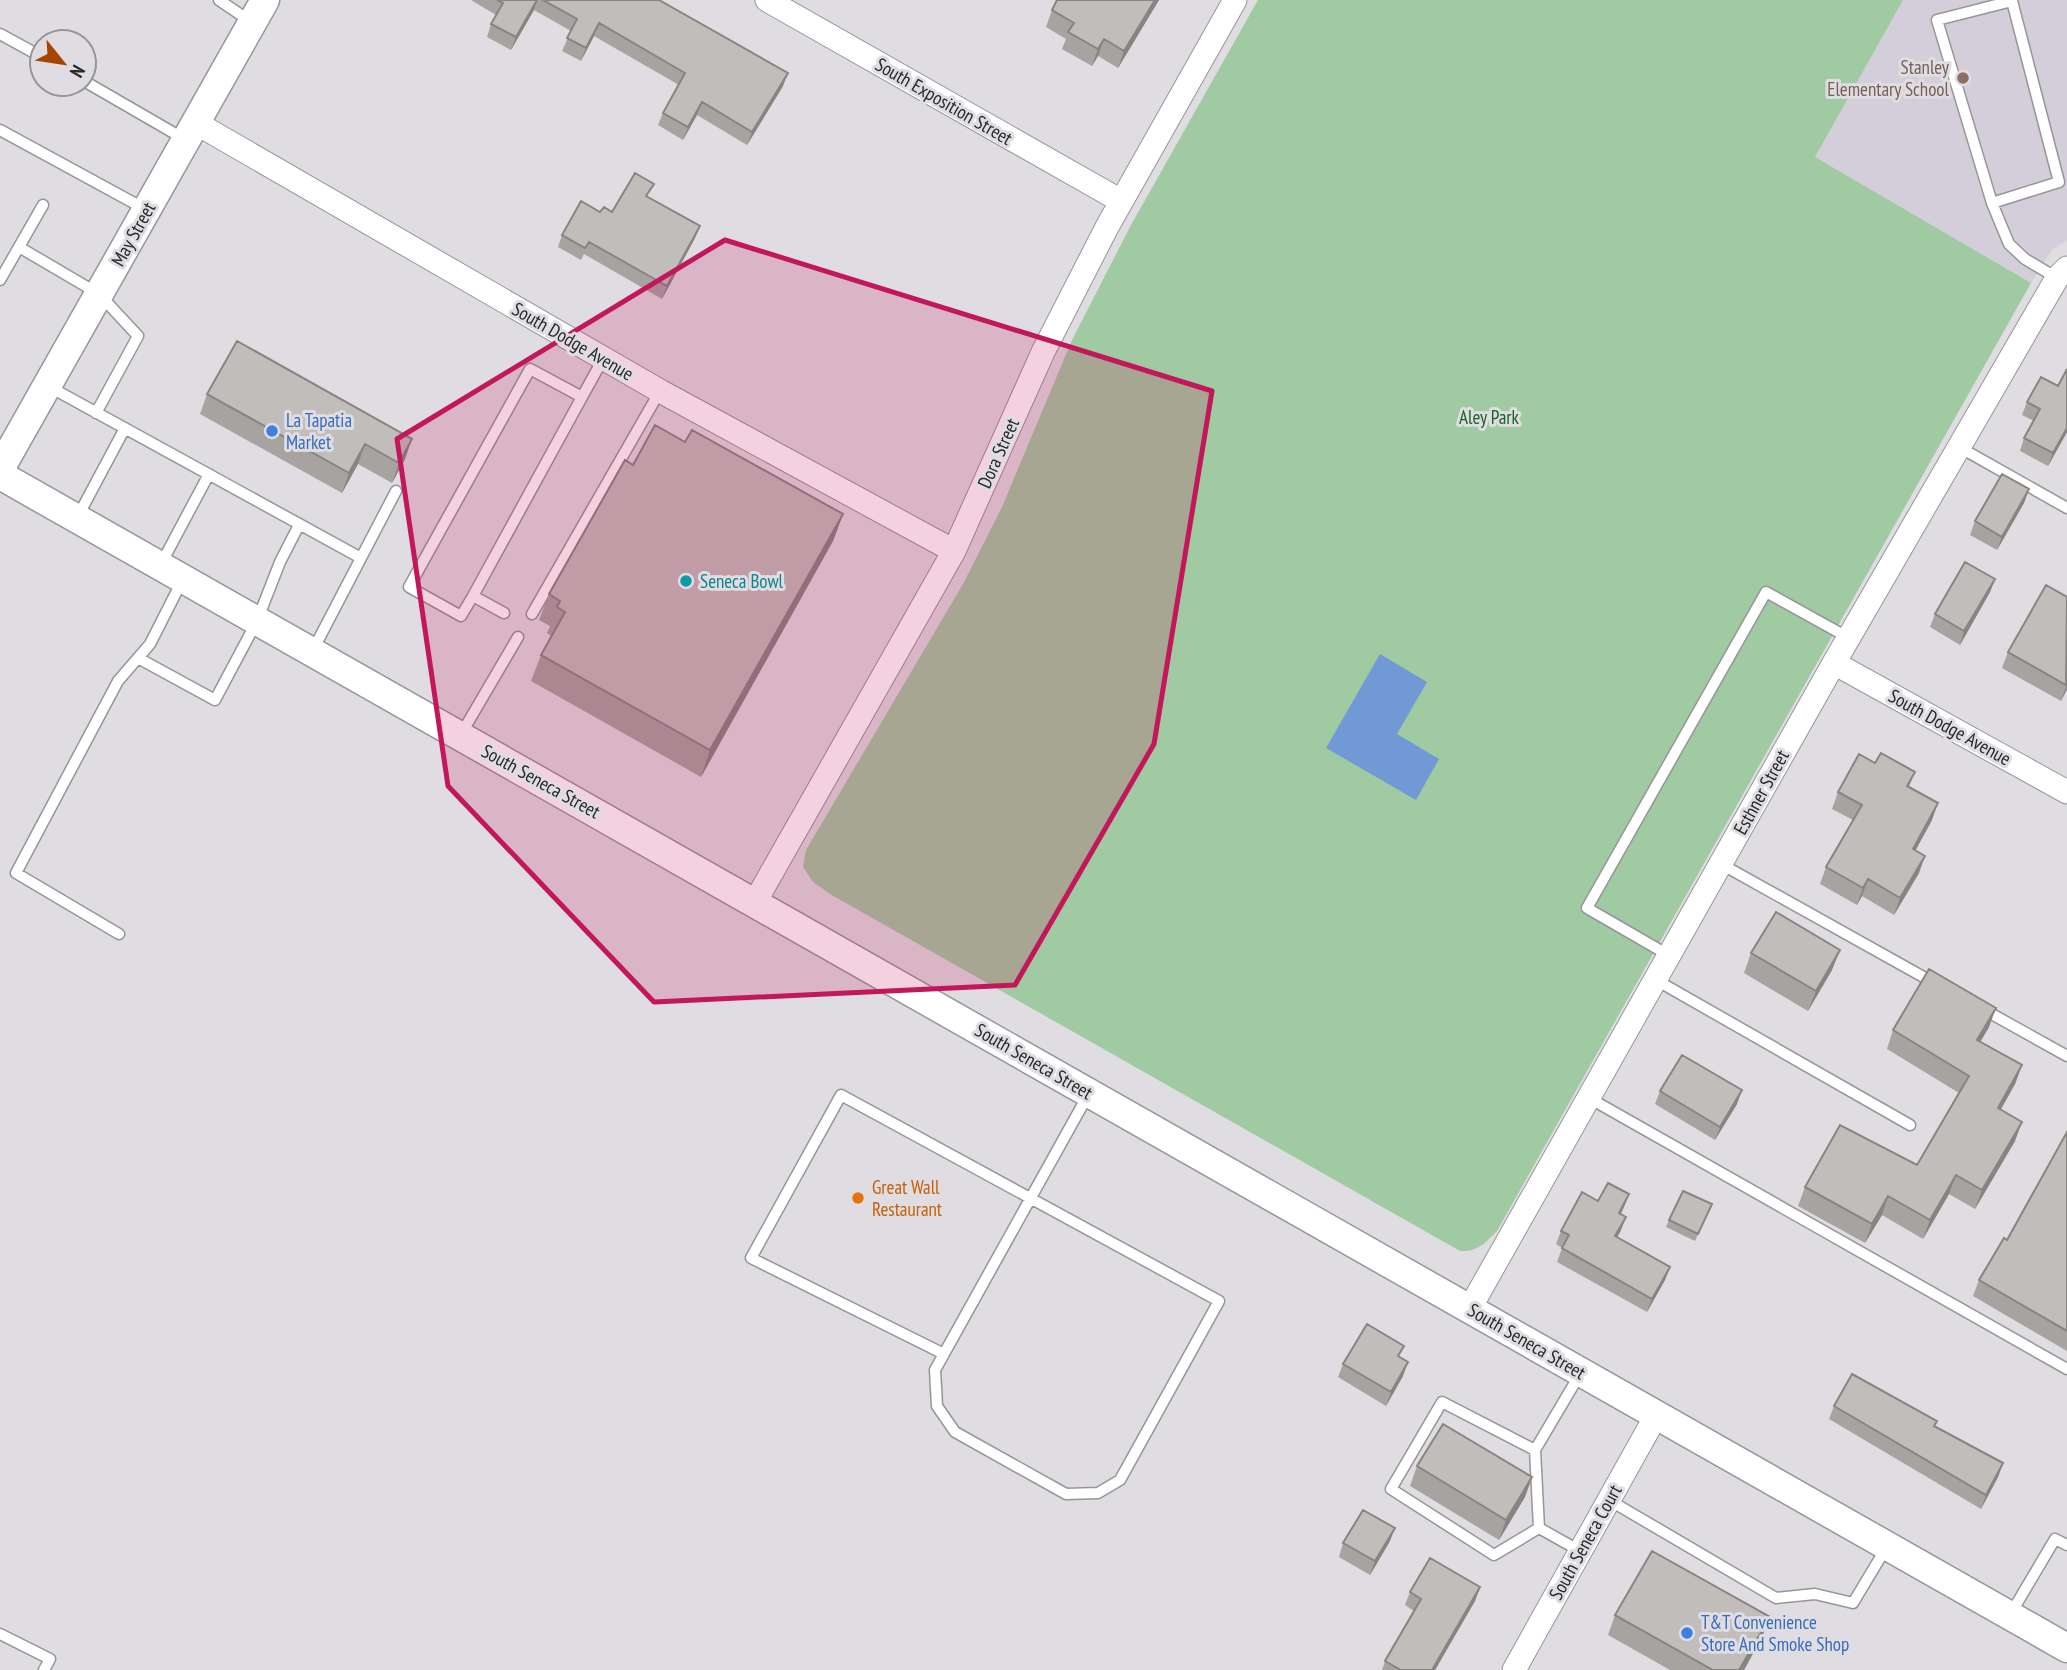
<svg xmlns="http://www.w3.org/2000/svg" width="2067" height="1670" viewBox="0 0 2067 1670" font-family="'PT Sans Narrow',sans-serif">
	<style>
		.built { fill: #d3ced9 }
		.green { fill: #a0caa1 }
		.water { fill: #7199d5 }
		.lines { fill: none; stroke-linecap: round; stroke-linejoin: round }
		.service-casing { stroke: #969598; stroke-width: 13 }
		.minor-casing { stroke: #969598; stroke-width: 25 }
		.tertiary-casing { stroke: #969598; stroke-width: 31 }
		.service { stroke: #fff; stroke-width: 10 }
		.minor { stroke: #fff; stroke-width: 23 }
		.tertiary { stroke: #fff; stroke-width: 28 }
		.wall { fill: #a6a3a0 }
		.shaded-wall { fill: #878482 }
		.building { fill: #c1bdba; stroke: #878482; stroke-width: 2 }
		.marked { fill: #c2185b; fill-opacity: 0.2; stroke: #c2185b; stroke-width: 5; stroke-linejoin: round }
		.education-dot { fill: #8d6e63; stroke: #dfdde1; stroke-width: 2.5 }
		.shop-dot { fill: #3f7fe0; stroke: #dfdde1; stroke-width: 2.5 }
		.culture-dot { fill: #0f9aa8; stroke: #dfdde1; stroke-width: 2.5 }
		.food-dot { fill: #e8710a; stroke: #dfdde1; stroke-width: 2.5 }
		.labels { text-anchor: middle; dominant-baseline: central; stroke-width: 6; stroke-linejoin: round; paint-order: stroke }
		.education-label { font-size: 19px; fill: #785e54; stroke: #dfdde1; text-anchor: end }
		.street-label { font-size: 19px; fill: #282829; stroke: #dfdde1 }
		.park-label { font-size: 19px; fill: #126620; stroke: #dfdde1 }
		.shop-label { font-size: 19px; fill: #366cbe; stroke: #dfdde1; text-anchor: start }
		.culture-label { font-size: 19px; fill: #0d838f; stroke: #dfdde1; text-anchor: start }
		.food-label { font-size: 19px; fill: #c56008; stroke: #dfdde1; text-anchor: start }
	</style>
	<rect width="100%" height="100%" fill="#dfdde1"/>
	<!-- built -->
	<path class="built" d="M1903 0H2067V240L2052 250 2031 283 1815 157Z"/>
	<!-- green -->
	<path class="green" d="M1258 0H1903L1815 157 2031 283 1497 1231C1485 1243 1478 1252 1460 1251L830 894 813 882 803 867 806 850 963 584 1002 507 1072 340 1131 225Z"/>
	<!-- water -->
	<path class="water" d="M1380 654 1427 682 1397 734 1439 759 1416 800 1326 748Z"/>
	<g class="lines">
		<defs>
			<path id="service" d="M219 0 250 21
				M0 34 42 57
				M84 81 186 140
				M0 130 145 209
				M1992 203 2059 182 2012 1 1937 20 1992 203 2009 244 2025 259 2057 278
				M19 247 99 294 138 336 96 413
				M0 280 43 205
				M48 386 361 558 396 491
				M582 397 603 359
				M1959 447 2067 508
				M77 518 125 428
				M161 564 209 474
				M473 596 461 616 409 587 530 369 582 397 473 596 504 613
				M532 614 660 391
				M312 652 361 558
				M138 658 215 700 257 621 280 562 299 525
				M460 736 518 637
				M1721 864 1936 984
				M119 934 16 873 118 681 150 644 183 579
				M1670 956 1587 908 1766 592 1849 638
				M1656 980 1910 1125
				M1981 1008 2067 1056
				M1589 1098 2067 1369
				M944 1354 751 1258 841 1095 1219 1301 1120 1480 1098 1493 1066 1494 955 1432 937 1406 935 1370 1088 1095
				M1535 1450 1442 1402 1391 1489 1494 1555 1539 1528 1535 1450 1580 1374
				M1609 1500 1776 1598 1815 1594 1853 1603 1886 1548
				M1539 1528 1580 1551
				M2010 1615 2055 1539 2067 1545
				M0 1634 50 1659 44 1670"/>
			<path id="minor" d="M767 0 1121 201
				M196 123 660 391 954 551
				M1834 663 2067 792
				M755 902 954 551 1043 352 1107 227 1235 0
				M1470 1308 1834 663 2057 278 2067 268
				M1514 1670 1657 1414"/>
			<path id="tertiary" d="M0 469 265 0
				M0 475 2067 1648"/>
		</defs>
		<!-- service casing -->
		<use href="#service" class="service-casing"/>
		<!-- minor casing -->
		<use href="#minor" class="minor-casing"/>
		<!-- tertiary casing -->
		<use href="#tertiary" class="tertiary-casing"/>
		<!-- service -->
		<use href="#service" class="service"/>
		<!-- minor -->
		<use href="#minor" class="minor"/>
		<!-- tertiary -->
		<use href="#tertiary" class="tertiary"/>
	</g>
	<!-- wall -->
	<path class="wall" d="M471 0H659L783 86 747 145 697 115 683 140 658 125 663 113 679 85 594 36 581 61 562 51 571 31 534 10 511 50 487 37 491 24 496 15Z
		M1057 0H1159L1118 68 1098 56 1092 66 1062 49 1066 39 1046 27 1052 10Z
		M649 198 700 226 695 238 662 299 584 254 581 260 558 247 562 235 612 212Z
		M237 341 405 459 392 483 358 464 342 493 200 414 207 394Z
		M2058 386 2067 432 2048 466 2020 451 2024 438 2034 421 2022 415 2027 402Z
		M685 442 843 514 833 541 701 777 531 681 541 655 551 636 547 633 550 626 539 620 549 594 633 465Z
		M2029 489 2024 503 1997 550 1970 535 1975 521Z
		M1995 579 1990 592 1960 645 1930 627 1935 614Z
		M2067 597V689L2061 701 2002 668 2008 652Z
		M1875 763 1915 772 1909 787 1932 820 1915 851 1919 873 1894 915 1862 896 1857 905 1820 884 1826 867 1853 820 1832 809 1838 792Z
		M1751 953 1832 970 1808 1011 1744 973Z
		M1989 1027 1980 1042 2022 1065 2015 1084 2001 1109 2015 1141 1975 1209 1949 1194 1923 1239 1882 1215 1865 1243 1798 1206 1805 1187 1917 1165 1959 1093 1887 1049 1893 1030Z
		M1660 1091 1737 1104 1715 1140 1655 1104Z
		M2067 1132V1351L1973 1296 1979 1280 2007 1240Z
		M1629 1194 1621 1214V1230L1617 1237 1670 1267 1665 1280 1647 1312 1557 1262 1562 1248 1556 1244 1561 1231 1598 1201Z
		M1712 1204 1695 1241 1666 1227 1669 1220Z
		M1343 1364 1403 1376 1386 1406 1338 1377Z
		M1834 1406 1937 1421 1935 1426 2003 1463 1998 1477 1981 1509 1829 1419Z
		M1417 1466 1532 1477 1525 1497 1499 1540 1410 1486Z
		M1390 1541 1370 1575 1339 1557 1343 1543Z
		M1480 1587 1475 1601 1435 1670H1382L1385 1661 1414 1611 1405 1605 1410 1592Z
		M1615 1615 1770 1617 1762 1637 1744 1670H1670L1608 1635Z"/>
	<!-- shaded-wall -->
	<path class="shaded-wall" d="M537 0 534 10 511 50 516 37Z
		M1155 0H1159L1118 68 1124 51Z
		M599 23 594 36 581 61 586 48Z
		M1104 39 1098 56 1092 66 1098 49Z
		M788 73 783 86 747 145 752 132Z
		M702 102 697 115 683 140 688 127Z
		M700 226 695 238 662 299 667 286Z
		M2067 428V432L2048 466 2053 453Z
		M412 439 405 459 392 483 399 463Z
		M365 444 358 464 342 493 349 473Z
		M2029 489 2024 503 1997 550 2002 537Z
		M843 514 833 541 701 777 710 750Z
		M1995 579 1990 592 1960 645 1964 631Z
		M2067 684V689L2061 701Z
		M1938 803 1932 820 1907 866 1913 849Z
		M1925 856 1919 873 1894 915 1900 898Z
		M1868 879 1862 896 1857 905 1863 888Z
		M1840 950 1832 970 1808 1011 1816 991Z
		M1996 1008 1989 1027 1970 1059 1977 1040Z
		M2022 1065 2015 1084 1991 1127 1998 1108Z
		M1742 1090 1737 1104 1715 1140 1720 1127Z
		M2022 1122 2015 1141 1975 1209 1982 1190Z
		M1956 1175 1949 1194 1923 1239 1930 1220Z
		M1629 1194 1624 1207 1614 1226 1619 1213Z
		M1888 1196 1882 1215 1865 1243 1872 1224Z
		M1626 1217 1621 1230 1611 1250 1615 1236Z
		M1670 1267 1665 1280 1647 1312 1652 1299Z
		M1408 1362 1403 1376 1386 1406 1391 1392Z
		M2003 1463 1998 1477 1981 1509 1986 1495Z
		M1532 1477 1525 1497 1499 1540 1506 1520Z
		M1395 1528 1390 1541 1370 1575 1375 1561Z
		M1480 1587 1475 1601 1435 1670H1432Z
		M1770 1617 1762 1637 1744 1670H1739Z"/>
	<!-- building -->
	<path class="building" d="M497 0H537L516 37 491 24 503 3Z
		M543 0H659L788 73 752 132 702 102 688 127 663 113 685 73 599 23 586 48 567 38 577 19Z
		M1057 0H1155L1124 51 1104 39 1098 49 1068 32 1074 23 1052 10Z
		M635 173 654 184 646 196 700 226 667 286 589 242 585 248 562 235 581 201 600 212 604 207 612 212Z
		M237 341 412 439 399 463 365 444 349 473 207 394Z
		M2067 369V428L2053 453 2024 438 2040 409 2027 402 2041 377 2058 386Z
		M655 425 685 442 692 430 843 514 710 750 541 655 565 612 557 607 560 601 549 594 625 460 633 465Z
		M2002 474 2029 489 2002 537 1975 521Z
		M1965 562 1995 579 1964 631 1935 614Z
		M2046 585 2067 597 2066 685 2008 652Z
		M1881 753 1915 772 1907 786 1938 803 1913 849 1925 856 1900 898 1868 879 1863 888 1826 867 1862 805 1838 792 1859 754 1875 763Z
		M1776 912 1840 950 1816 991 1751 953Z
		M1929 969 1996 1008 1977 1040 2022 1065 1998 1108 2022 1122 1982 1190 1956 1175 1930 1220 1888 1196 1872 1224 1805 1187 1840 1125 1917 1165 1969 1076 1893 1030Z
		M1682 1055 1742 1090 1720 1127 1660 1091Z
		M2067 1132V1331L1979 1280 2004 1238 2007 1240Z
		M1608 1183 1629 1194 1619 1213 1626 1217 1615 1236 1670 1267 1652 1299 1562 1248 1569 1235 1561 1231 1582 1192 1598 1201Z
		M1683 1191 1712 1204 1698 1234 1669 1220Z
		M1367 1324 1404 1346 1398 1356 1408 1362 1391 1392 1343 1364Z
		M1852 1374 1937 1421 1934 1426 2003 1463 1986 1495 1834 1406Z
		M1443 1424 1532 1477 1506 1520 1417 1466Z
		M1363 1510 1395 1528 1375 1561 1343 1543Z
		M1652 1551 1770 1617 1739 1670H1713L1615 1615Z
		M1430 1558 1480 1587 1432 1670H1401L1385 1661 1421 1599 1410 1592Z"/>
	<!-- marked area -->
	<path class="marked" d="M725 240 1212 391 1154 744 1015 985 654 1002 448 786 397 439Z"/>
	<!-- markers -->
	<circle class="education-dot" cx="1963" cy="78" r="7"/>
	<g class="shop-dot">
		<circle cx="272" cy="431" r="7"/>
		<circle cx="1687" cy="1633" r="7"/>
	</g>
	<circle class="culture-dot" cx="686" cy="581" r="7"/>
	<circle class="food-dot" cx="858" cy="1198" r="7"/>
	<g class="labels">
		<!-- education labels -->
		<g class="education-label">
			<text x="1949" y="67">Stanley<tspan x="1949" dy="22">Elementary School</tspan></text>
		</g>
		<!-- street labels -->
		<g class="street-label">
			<text transform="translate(944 101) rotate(30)">South Exposition Street</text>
			<text transform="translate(133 234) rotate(-61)">May Street</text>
			<text transform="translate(573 341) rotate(30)">South Dodge Avenue</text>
			<text transform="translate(998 453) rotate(-66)">Dora Street</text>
			<text transform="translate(1950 727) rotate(29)">South Dodge Avenue</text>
			<text transform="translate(541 781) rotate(29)">South Seneca Street</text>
			<text transform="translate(1761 792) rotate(-61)">Esthner Street</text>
			<text transform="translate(1034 1061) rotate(30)">South Seneca Street</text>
			<text transform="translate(1527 1341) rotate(30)">South Seneca Street</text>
			<text transform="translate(1585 1542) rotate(-61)">South Seneca Court</text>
		</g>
		<!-- park labels -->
		<g class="park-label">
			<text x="1489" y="417">Aley Park</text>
		</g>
		<!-- shop labels -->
		<g class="shop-label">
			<text x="286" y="420">La Tapatia<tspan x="286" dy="22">Market</tspan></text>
			<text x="1701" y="1622">T&amp;T Convenience<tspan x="1701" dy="22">Store And Smoke Shop</tspan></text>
		</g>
		<!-- culture labels -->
		<g class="culture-label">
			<text x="700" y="581">Seneca Bowl</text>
		</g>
		<!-- food labels -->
		<g class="food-label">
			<text x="872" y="1187">Great Wall<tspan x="872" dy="22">Restaurant</tspan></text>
		</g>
	</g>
	<!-- north arrow -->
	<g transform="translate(63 63) rotate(120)"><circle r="33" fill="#dfdde1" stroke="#969597" stroke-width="2"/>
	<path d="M0-5L12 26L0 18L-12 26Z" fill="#a64500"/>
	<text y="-10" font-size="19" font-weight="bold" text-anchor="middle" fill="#282829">N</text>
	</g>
</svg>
